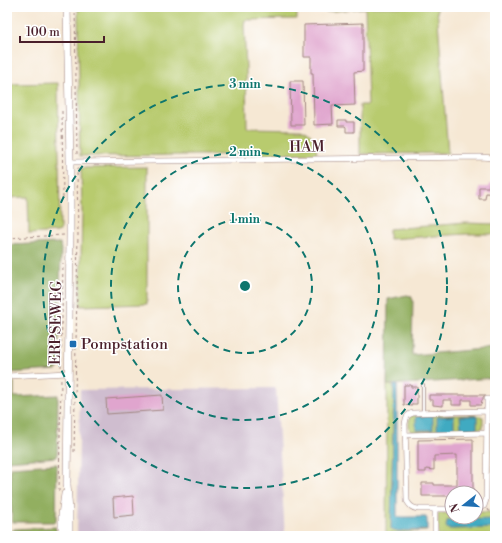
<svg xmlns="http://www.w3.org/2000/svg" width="502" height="543" viewBox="0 0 502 543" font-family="'Libre Bodoni',serif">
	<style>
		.industrial { fill: #cfbdcf }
		.green { fill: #b8cb6e; stroke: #81754c }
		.forest { fill: #92af61; stroke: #6e6746 }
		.water { fill: #41aac1; stroke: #466476 }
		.building { fill: #e0a5ce }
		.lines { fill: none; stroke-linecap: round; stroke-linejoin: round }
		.service-casing { stroke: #a08480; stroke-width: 4 }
		.minor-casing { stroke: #a08480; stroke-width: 6 }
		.secondary-casing { stroke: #a08480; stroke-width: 8 }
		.path { stroke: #a08480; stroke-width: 1; stroke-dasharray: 3 3; stroke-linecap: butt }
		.service { stroke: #fff; stroke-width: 2.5 }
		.minor { stroke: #fff; stroke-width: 5 }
		.secondary { stroke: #fff; stroke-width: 7 }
		.ring { fill: none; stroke: #0f766e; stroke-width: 2; stroke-dasharray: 7 5 }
		.poi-dot { fill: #1f6fb2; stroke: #fff; stroke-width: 1.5 }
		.labels { text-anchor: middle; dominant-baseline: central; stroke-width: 3; stroke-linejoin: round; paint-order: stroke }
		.street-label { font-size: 15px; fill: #4a1f2b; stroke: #fff }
		.poi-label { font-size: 15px; fill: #4a1f2b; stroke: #fff; text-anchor: start }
		.centre { fill: #0f766e; stroke: #fff; stroke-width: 2 }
		.ring-label { font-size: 12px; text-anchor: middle; font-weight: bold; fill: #0f766e; stroke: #fff; stroke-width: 3; stroke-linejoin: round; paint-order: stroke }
	</style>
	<rect width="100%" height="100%" fill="#fff"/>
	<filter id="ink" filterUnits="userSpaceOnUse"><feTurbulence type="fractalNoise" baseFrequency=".025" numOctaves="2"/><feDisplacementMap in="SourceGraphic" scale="8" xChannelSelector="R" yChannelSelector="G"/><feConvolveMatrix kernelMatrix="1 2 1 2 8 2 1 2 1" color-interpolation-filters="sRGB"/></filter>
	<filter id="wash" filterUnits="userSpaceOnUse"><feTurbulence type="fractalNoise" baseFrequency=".012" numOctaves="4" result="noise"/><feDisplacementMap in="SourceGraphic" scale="16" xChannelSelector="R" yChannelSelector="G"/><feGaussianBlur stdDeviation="0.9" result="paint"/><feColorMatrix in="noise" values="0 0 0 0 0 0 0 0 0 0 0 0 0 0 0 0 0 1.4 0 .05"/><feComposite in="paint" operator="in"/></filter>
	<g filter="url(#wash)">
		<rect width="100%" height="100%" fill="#f6e8d4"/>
		<!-- industrial -->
		<path class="industrial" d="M276 388 285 536H77L80 390Z"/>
		<!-- green -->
		<path class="green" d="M78 7H318V8L297 11V19L245 20 244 25 246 67 247 128 301 129C314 134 315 141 317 154L80 156Z
			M325 7H437L448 153 360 154V105H368L365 8 326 12Z
			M58 83 60 231 57 232 29 234 28 197 7 198V84Z
			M147 167V304L80 306 82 212 81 168Z
			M466 223 495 224V234H466L389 239V229Z
			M387 385H394L391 529 427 530V531L386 534Z
			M416 415H477L483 417V428L478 430 416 432 410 431C408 426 409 421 410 416Z
			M476 512H495V536H438V513H452V517H476Z"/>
		<!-- forest -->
		<path class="forest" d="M58 243H60L61 250 58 369 56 370 7 373V245Z
			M407 295 411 296 413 300 412 355 495 348V378L387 385 388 299Z
			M7 382H14V396L15 397 58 395 57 457 7 461Z
			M57 464 56 522H12L10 467Z
			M56 527V536H11V532L14 529Z"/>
		<!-- water -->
		<path class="water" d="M394 385H398L397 388V517H426L427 519V530L398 531 391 529Z
			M433 416V430H416V417Z
			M454 416V430H437V417Z
			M460 416H477V429H461Z
			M495 519V528L453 529H448L446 527 447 521 449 520Z"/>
		<g id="blocks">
			<!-- building -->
			<path class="building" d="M363 23V71L354 72 355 105 332 106 333 124 314 125 313 73H311V57H304V25Z
				M290 81H303L304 125H291Z
				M338 120H346V122H354V132H346V127L345 126H338Z
				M489 184 495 185V194L486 193 485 199H479V187H489Z
				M404 385H411V387H417V404H412V406L404 405Z
				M162 395 163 410 107 414 106 399Z
				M429 395H485V396L483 397V400H482L481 405H471V400H462V405H452V400H443V406L433 405V400H429Z
				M473 439V491H455V493H452V496H422V483H434V485H457V455L434 456V470L426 469V472H418V440Z
				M133 496 134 515 114 517 113 498Z"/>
		</g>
	</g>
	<g filter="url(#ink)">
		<use href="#blocks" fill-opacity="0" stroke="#a08480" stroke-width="1"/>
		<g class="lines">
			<defs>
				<path id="service" d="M423 385V412"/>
				<path id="minor" d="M70 162 480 157 495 158
					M7 376 68 373
					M487 411V399H495
					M406 435 486 433
					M452 509H418C412 508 410 506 407 501L405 424C406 418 406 415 413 413L487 411 486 500 484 506 476 509
					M435 536V509"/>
				<path id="secondary" d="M67 7 70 162V235L67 484 69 512V536
					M62 536V515L65 494"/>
			</defs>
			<!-- service casing -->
			<use href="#service" class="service-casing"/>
			<!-- minor casing -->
			<use href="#minor" class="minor-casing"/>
			<!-- secondary casing -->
			<use href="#secondary" class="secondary-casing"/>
			<!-- path -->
			<path class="path" d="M75 7 77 156
				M62 111 63 201
				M7 238 64 235
				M61 367 63 263
				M74 452 78 234 77 168
				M59 491 61 379
				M488 509 489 511H495"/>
			<!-- service -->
			<use href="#service" class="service"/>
			<!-- minor -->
			<use href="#minor" class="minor"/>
			<!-- secondary -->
			<use href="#secondary" class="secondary"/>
		</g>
	</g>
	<!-- distance rings -->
	<g class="ring">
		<circle cx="245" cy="286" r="67"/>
		<circle cx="245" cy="286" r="134"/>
		<circle cx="245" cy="286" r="202"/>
	</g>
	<!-- markers -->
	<rect class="poi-dot" x="69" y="340" width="8" height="8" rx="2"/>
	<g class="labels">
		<!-- street labels -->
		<g class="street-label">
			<text transform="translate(307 147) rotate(-1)">HAM</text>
			<text transform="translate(56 323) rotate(-89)">ERPSEWEG</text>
		</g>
		<!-- poi labels -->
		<g class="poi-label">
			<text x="81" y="344">Pompstation</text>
		</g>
	</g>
	<circle cx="245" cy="286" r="6" class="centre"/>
	<g class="ring-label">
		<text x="245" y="88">3 min</text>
		<text x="245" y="156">2 min</text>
		<text x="245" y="223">1 min</text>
	</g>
	<!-- margin -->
	<rect width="502" height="543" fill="none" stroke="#fff" stroke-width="24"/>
	<!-- north arrow -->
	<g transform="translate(464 505) rotate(253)"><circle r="19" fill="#ffffff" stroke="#b7a5aa"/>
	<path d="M0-3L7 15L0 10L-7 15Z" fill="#1f6fb2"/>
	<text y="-6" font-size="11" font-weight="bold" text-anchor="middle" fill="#4a1f2b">N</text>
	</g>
	<!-- scale -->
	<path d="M20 36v6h84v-6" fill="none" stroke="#4a1f2b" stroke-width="2"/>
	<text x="26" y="36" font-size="12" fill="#4a1f2b" stroke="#ffffff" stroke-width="3" paint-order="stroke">100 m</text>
</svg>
